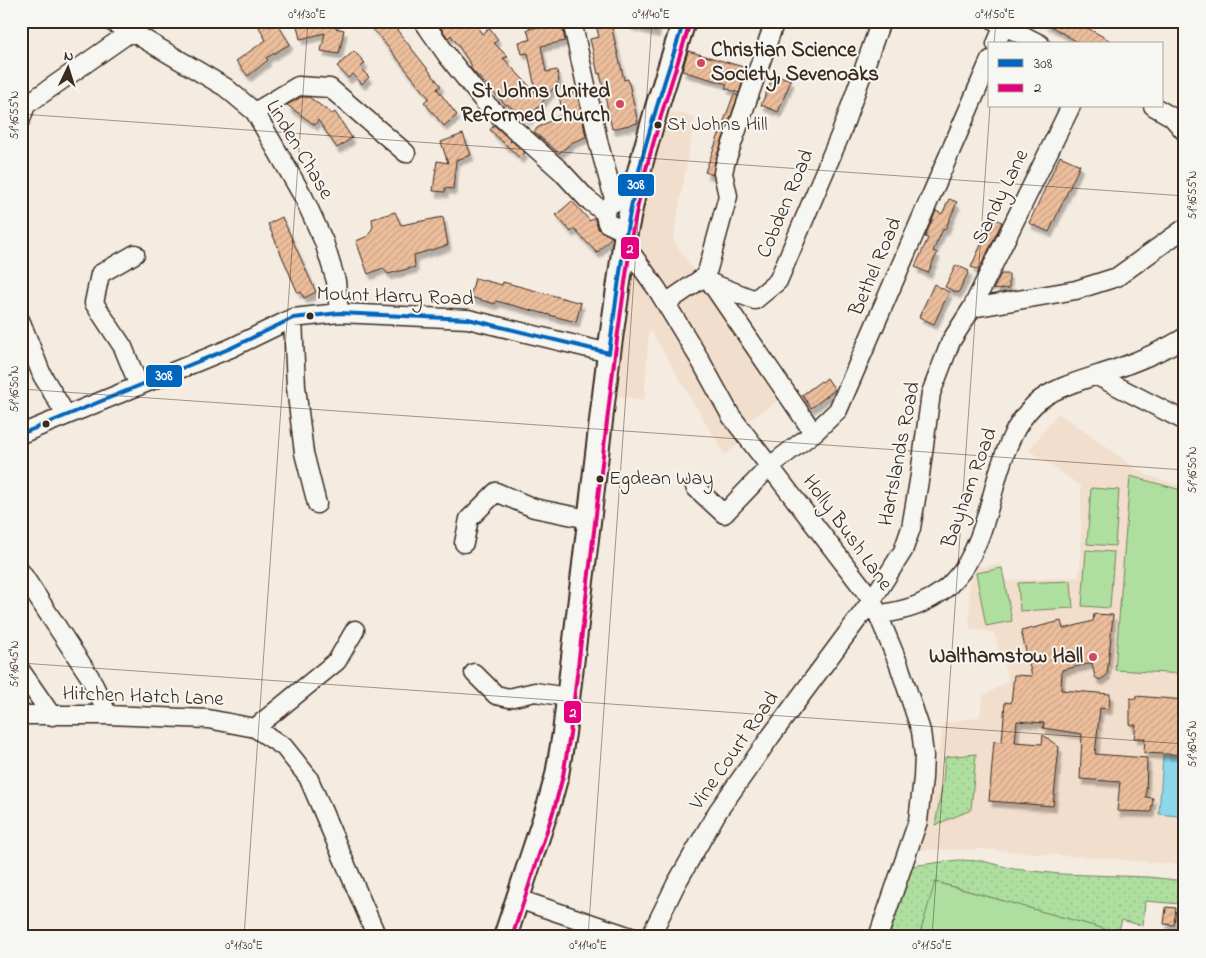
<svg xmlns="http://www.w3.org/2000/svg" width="1206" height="958" viewBox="0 0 1206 958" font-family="'Indie Flower',sans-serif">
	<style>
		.built { fill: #f2decc }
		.grass { fill: url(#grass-dots); stroke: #74845e }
		.green { fill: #aedf9f; stroke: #74845e }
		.water { fill: #8ad8e9; stroke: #6a9298 }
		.building { fill: url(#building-hatch); stroke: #3b2a1e; filter: url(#shadow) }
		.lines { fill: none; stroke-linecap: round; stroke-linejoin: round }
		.minor-casing { stroke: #3b2a1e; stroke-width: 21 }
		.major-casing { stroke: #3b2a1e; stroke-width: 26 }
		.minor { stroke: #f6f6f2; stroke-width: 18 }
		.major { stroke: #f6f6f2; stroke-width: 22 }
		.bus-1-casing { stroke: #f6f6f2; stroke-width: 8 }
		.bus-2-casing { stroke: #f6f6f2; stroke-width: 8 }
		.bus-1 { stroke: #0065bd; stroke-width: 4 }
		.bus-2 { stroke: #e5007d; stroke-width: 4 }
		.ticks { fill: none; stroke: #3b2a1e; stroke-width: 1; stroke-opacity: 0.45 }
		.poi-dot { fill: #d1495b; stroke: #f6f6f2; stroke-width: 2 }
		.bus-dot { fill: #3b2a1e; stroke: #f6f6f2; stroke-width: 2 }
		.labels { text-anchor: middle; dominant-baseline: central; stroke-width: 4; stroke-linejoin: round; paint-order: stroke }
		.bus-label { font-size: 20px; fill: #3b2a1e; stroke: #f6f6f2; text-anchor: start }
		.poi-label { font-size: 21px; font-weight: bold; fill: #3b2a1e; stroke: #f6f6f2; text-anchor: end }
		.street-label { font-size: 21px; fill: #3b2a1e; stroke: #f6f6f2 }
		.line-badge { stroke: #f6f6f2; stroke-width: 2 }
		.badge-label { font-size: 14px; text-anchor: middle; font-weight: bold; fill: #fff }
		.neatline { fill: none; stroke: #3b2a1e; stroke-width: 2 }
		.ticks-label { font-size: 12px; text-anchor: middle; fill: #3b2a1e }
	</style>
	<defs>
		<pattern id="grass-dots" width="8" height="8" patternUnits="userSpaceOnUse" patternTransform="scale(1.25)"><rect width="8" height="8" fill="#aedf9f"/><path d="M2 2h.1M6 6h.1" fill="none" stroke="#97c088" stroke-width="1.8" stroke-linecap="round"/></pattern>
		<pattern id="building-hatch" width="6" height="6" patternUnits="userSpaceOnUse" patternTransform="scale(1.25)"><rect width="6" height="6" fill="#ecbe9c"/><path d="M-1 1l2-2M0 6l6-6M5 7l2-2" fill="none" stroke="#cba386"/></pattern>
		<filter id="shadow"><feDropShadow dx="3" dy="5.5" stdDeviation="1" flood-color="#0004"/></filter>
	</defs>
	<rect width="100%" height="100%" fill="#f4ebe1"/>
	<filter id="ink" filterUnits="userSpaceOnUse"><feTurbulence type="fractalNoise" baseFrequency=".02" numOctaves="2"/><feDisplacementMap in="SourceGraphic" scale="10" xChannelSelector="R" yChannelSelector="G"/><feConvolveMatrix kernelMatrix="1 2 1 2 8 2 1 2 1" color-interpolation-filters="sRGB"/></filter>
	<g filter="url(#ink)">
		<!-- built -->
		<path class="built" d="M663 110 695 117 673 240 782 398 747 422 630 237Z
			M632 261 740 443 725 455 649 328 644 400 618 396Z
			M1058 413 1146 475 1185 487V854L1177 864 982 849 920 850 944 723 980 717 983 696 1009 681 994 633 970 628 969 568 1001 564 1007 581 1079 577 1081 553V486L1029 450Z"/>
		<!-- grass -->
		<path class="grass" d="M976 754 971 810 935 825 943 782 945 757Z
			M958 860 982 861 1014 869 1060 874 1148 877 1185 881V883L1180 904 1145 901 1143 926 1122 920 1117 937H1102L1104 929 936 882 919 937H889L911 866Z"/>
		<!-- green -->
		<path class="green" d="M1130 476 1185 491V674L1115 670Z
			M1091 488 1119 490 1115 546 1087 544Z
			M1086 550 1114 552 1110 608 1082 606Z
			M1002 568 1012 621 986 626 976 573Z
			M1071 581 1073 608 1020 611 1018 583Z
			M935 882 1105 929 1102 937H919Z"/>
		<!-- water -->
		<path class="water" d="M1163 756 1185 757V817L1159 814Z"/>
		<!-- building -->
		<path class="building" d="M296 21 336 23 335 28 344 30 339 54 321 51 325 33 300 39Z
			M367 21H390L441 86 437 89 457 115 444 126 424 102 429 98Z
			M436 21H473L482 34 490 28 498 40 494 43 508 57 503 58 536 93 528 53 522 54 519 42 530 40 527 29 539 27 538 21H561L565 41 541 46 546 72 557 70 559 81 528 120 507 104 506 105 473 71 470 67 472 66 451 35 448 38Z
			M595 21H610L624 80 628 79 638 123 612 129 600 73 598 74 590 39 599 37Z
			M629 21H659L656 32 628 24Z
			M1042 21H1075L1116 44H1081Z
			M266 22 269 27 277 23 290 44 266 58 268 60 248 76 236 61 266 40 259 27Z
			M354 51 365 63 360 68 369 77 362 84 353 74 348 78 337 66Z
			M688 51 747 68 739 93 725 88 727 84 682 71Z
			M774 74 791 80 778 112 761 105Z
			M577 92 586 137 573 142 559 153 534 132 537 128 563 114 559 96Z
			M734 94 738 96 715 161 713 175 705 172Z
			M301 97H309L332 114 335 112 352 138 337 148 318 120 315 125 287 105Z
			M494 125 511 141 510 142 512 141 525 153 520 158 490 130Z
			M463 134 471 155 456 160 453 189 445 188V192L433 191 437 161 448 163 441 142Z
			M1060 156 1080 165 1049 232 1029 223Z
			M949 199 957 202 945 230 943 229 933 251 937 253 928 273 915 267 928 238 925 237 936 211 942 214Z
			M572 201 590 221 594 218 595 220 599 230 612 237 597 253 574 229 571 232 556 215Z
			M395 212 401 225 443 217 448 245 414 255 415 267 388 274 383 268 368 274 356 241 368 236 373 227 372 219Z
			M282 217 316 292 304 298 301 292 298 293 268 224Z
			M993 218 1002 222 979 270 971 267Z
			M956 265 969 271 958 293 945 287Z
			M1001 274H1009V288L993 290Z
			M475 278 502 285 503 282 581 303 576 322 496 301 495 304 470 297Z
			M934 284 949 292 934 324 919 317Z
			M827 378 835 390 811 408 802 395 821 381 822 382Z
			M1094 614 1113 615 1107 675 1100 680 1095 677 1092 663 1062 670 1061 690 1110 694 1109 709 1100 708 1095 754 1147 758 1146 797 1153 798 1151 812 1117 811 1120 782 1080 779 1082 734 1043 728 1044 723 1017 721 1015 742 1042 744 1043 735 1059 747 1053 806 989 801 994 741 1002 742 1005 702 1011 703 1014 675 1032 676 1021 631 1061 621 1063 629 1093 621Z
			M1136 696 1185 700V755L1144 753 1145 738H1134L1136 725H1130V698L1136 699Z
			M1166 907 1176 908 1174 925 1164 924Z"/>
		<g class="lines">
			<defs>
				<path id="minor" d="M110 21 127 29 225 87 255 112 304 198 324 242 336 281 339 313
					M423 21 449 58 485 103 561 171 587 199 604 212
					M572 21 599 145 615 202
					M995 21 1040 44
					M996 44 1004 25
					M1153 106 1172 117 1185 132
					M255 112 298 86 330 88 406 153
					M21 119 26 105 132 31
					M610 205 604 212 607 223 626 232
					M624 252 634 257 657 289 699 358 731 416 872 600 899 665 921 731 924 755 923 778 918 821 878 937
					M135 254 100 274 94 303 123 347 139 386
					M704 277 708 269 728 196 723 173 725 164 775 21
					M711 283 813 432
					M666 303 704 277 711 283 755 300 778 281 841 133 881 21
					M972 308 1071 106
					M293 318 296 387 304 453 317 504
					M21 322 42 375 66 415
					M1097 376 1185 421
					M21 434 231 348 293 318 339 313 468 319 609 353
					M695 487 724 514 770 466 816 431 838 410 990 60
					M464 543 469 519 496 492 534 508 588 519
					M21 572 90 677 108 715
					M878 615C892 612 909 610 922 603 933 598 947 589 955 579 980 553 989 505 999 471 1007 446 1015 424 1034 405 1053 386 1091 378 1116 369 1140 360 1163 351 1185 337
					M21 671 52 716
					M474 673 496 695 509 698 535 692 567 697
					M21 715H108L208 719 255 728 284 747 308 777 377 937
					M255 728 337 661 355 630
					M518 899 631 937
					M650 937 676 884 718 811 771 736 872 600 903 551 911 528 920 475 931 393 951 341 972 308 1076 290 1117 277 1185 228"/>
				<path id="major" d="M505 937 549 804 557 775 564 733 609 353 626 232 638 175 657 107 684 21"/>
			</defs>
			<!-- minor casing -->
			<use href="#minor" class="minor-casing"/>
			<!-- major casing -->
			<use href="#major" class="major-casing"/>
			<!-- minor -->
			<use href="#minor" class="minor"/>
			<!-- major -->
			<use href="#major" class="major"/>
			<defs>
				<path id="bus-1" d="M609 353C617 294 624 234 638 175 650 123 668 72 684 21
					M21 434 231 348 293 318 339 313 468 319 609 353"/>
				<path id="bus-2" d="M512 937 555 806 563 776 570 734 615 354 632 233 644 176 663 109 690 23"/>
			</defs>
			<!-- bus-1 casing -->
			<use href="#bus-1" class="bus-1-casing"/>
			<!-- bus-2 casing -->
			<use href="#bus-2" class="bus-2-casing"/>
			<!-- bus-1 -->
			<use href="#bus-1" class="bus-1"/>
			<!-- bus-2 -->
			<use href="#bus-2" class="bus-2"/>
		</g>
	</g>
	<!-- ticks -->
	<path class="ticks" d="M994 44 996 21M21 114 1185 196M21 389 1185 470M21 663 1185 744M244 937 308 21M588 937 652 21M932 937 990 106"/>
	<!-- markers -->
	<g class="poi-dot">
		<circle cx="701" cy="63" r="5"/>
		<circle cx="620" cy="104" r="5"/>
		<circle cx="1093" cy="657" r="5"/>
	</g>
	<g class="bus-dot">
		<circle cx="658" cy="125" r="4.5"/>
		<circle cx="310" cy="316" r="4.5"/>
		<circle cx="46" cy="424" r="4.5"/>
		<circle cx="600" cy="479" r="4.5"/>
	</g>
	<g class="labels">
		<!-- bus labels -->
		<g class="bus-label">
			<text x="667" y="125">St Johns Hill</text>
			<text x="609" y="479">Egdean Way</text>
		</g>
		<!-- poi labels -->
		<g class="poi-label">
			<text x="711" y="51" text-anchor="start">Christian Science<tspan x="711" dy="24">Society, Sevenoaks</tspan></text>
			<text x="610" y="92">St Johns United<tspan x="610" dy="24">Reformed Church</tspan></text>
			<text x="1083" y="657">Walthamstow Hall</text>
		</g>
		<!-- street labels -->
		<g class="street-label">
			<text transform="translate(299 150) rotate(59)">Linden Chase</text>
			<text transform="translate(1001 197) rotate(-64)">Sandy Lane</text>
			<text transform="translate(786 204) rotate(-67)">Cobden Road</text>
			<text transform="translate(876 267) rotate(-67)">Bethel Road</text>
			<text transform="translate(395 297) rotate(2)">Mount Harry Road</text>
			<text transform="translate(900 454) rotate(-79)">Hartslands Road</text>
			<text transform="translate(970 488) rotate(-70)">Bayham Road</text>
			<text transform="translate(847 533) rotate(54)">Holly Bush Lane</text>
			<text transform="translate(143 697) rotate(2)">Hitchen Hatch Lane</text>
			<text transform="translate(735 751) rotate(-55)">Vine Court Road</text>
		</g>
	</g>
	<g class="line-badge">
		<rect x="617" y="173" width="38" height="24" rx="5" fill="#0065bd"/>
		<rect x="620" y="236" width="20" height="24" rx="5" fill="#e5007d"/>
		<rect x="145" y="364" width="38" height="24" rx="5" fill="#0065bd"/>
		<rect x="563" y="700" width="19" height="24" rx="5" fill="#e5007d"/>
	</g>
	<g class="badge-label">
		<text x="636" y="189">308</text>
		<text x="630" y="253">2</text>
		<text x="164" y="380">308</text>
		<text x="573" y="717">2</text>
	</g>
	<!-- margin -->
	<rect width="1206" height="958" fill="none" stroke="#f6f6f2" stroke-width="55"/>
	<!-- legend -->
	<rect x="988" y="42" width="175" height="65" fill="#f6f6f2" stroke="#aba49d"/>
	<rect x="998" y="59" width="25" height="8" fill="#0065bd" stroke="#aba49d"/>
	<text x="1034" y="68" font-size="15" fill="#3b2a1e">308</text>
	<rect x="998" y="84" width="25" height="8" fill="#e5007d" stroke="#aba49d"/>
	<text x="1034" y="92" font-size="15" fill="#3b2a1e">2</text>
	<!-- north arrow -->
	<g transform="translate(68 68) rotate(4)" stroke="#f6f6f2" stroke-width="4" paint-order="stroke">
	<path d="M0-4L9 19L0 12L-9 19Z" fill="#3b2a1e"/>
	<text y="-8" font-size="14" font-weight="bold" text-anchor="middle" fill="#3b2a1e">N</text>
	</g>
	<rect x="28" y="28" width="1150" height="902" class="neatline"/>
	<g class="ticks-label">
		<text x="307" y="18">0°11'30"E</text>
		<text x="651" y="18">0°11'40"E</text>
		<text x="995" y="18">0°11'50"E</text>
		<text transform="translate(14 115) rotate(-90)" y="4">51°16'55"N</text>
		<text transform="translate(1192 195) rotate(-90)" y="4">51°16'55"N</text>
		<text transform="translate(14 389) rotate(-90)" y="4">51°16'50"N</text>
		<text transform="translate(1192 470) rotate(-90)" y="4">51°16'50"N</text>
		<text transform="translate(14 664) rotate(-90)" y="4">51°16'45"N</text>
		<text transform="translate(1192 744) rotate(-90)" y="4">51°16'45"N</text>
		<text x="244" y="949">0°11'30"E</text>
		<text x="588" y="949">0°11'40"E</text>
		<text x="932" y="949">0°11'50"E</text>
	</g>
</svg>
